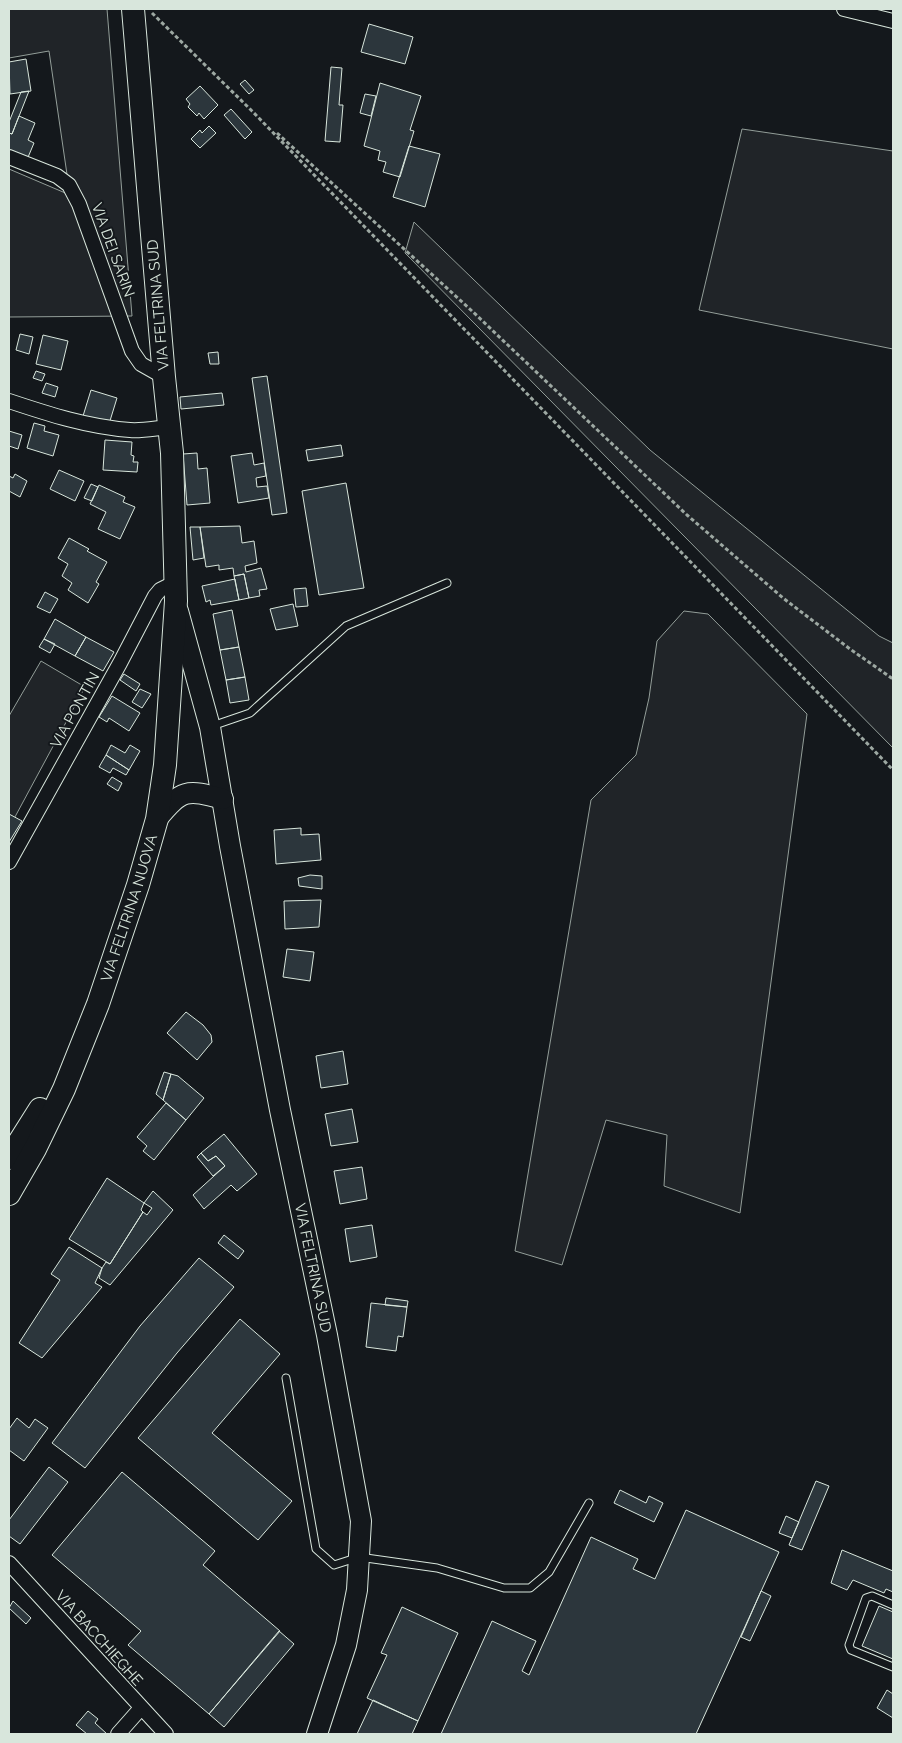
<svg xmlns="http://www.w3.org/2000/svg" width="902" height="1743" viewBox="0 0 902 1743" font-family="Raleway,sans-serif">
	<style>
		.green { fill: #202428; stroke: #939e99 }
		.building { fill: #2c363c; stroke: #d8e6dc }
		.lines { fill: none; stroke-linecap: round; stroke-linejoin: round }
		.lane-casing { stroke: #d8e6dc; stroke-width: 9 }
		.street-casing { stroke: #d8e6dc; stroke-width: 16 }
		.secondary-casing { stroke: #d8e6dc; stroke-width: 22 }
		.primary-casing { stroke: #d8e6dc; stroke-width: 24 }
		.path { stroke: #9da8a2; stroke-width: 3; stroke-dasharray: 4 2.5; stroke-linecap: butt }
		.lane { stroke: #14181c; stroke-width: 7 }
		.street { stroke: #14181c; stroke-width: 14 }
		.secondary { stroke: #14181c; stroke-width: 20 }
		.primary { stroke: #14181c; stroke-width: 22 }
		.labels { text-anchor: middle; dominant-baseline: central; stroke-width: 4; stroke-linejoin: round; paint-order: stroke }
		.street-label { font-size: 15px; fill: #d8e6dc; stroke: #14181c }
	</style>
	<rect width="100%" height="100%" fill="#14181c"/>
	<!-- green -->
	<path class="green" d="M9 9H107L132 316 9 317V169L70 195 49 51 9 58Z
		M742 129 893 151V349L699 310Z
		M414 222 650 450 879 636 893 643V748L405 253Z
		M684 611 708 614 807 714 740 1213 664 1186 667 1135 606 1120 562 1265 515 1251 591 800 636 755 649 698 657 641Z
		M41 661 85 687 9 828V716Z"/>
	<!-- building -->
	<path class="building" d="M369 24 413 37 405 64 361 52Z
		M26 59 31 91 10 94 9 62Z
		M331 67 342 68 339 105H343L340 142 325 141Z
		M245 80 254 90 249 94 240 84Z
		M380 83 421 96 410 130 414 131 400 177 383 172 386 162 378 160 380 151 364 146Z
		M200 86 218 105 204 119 199 113 197 116 188 107 190 104 186 99Z
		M29 91 12 134 9 133V122L21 92Z
		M365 94 376 96 371 116 360 113Z
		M231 109 252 132 245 139 224 115Z
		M19 116 35 123 28 140 34 143 26 162 13 157 15 152 9 149V133L12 134Z
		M209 126 216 133 200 148 191 139 200 130 202 133Z
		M409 146 440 154 425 207 393 197Z
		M20 334 33 337 29 354 16 350Z
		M43 335 68 341 61 370 36 364Z
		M218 352 219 364H210L208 353Z
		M36 371 45 374 42 381 33 378Z
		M267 376 287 513 272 515 252 378Z
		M46 383 58 387 55 397 42 393Z
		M91 390 117 398 109 424 83 416Z
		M222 393 224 405 181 409 180 397Z
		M34 423 45 426 44 431 59 435 53 456 27 448Z
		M9 431 22 435 18 449 9 446Z
		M105 440 132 442 131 455 134 456 133 462H138L137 472 103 470Z
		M341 445 343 456 308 461 306 450Z
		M197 453 198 469 207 468 210 503 187 505 183 454Z
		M252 453 254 465 264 463 266 476 256 478 257 487 267 486 269 498 238 503 231 456Z
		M59 470 84 481 75 501 50 489Z
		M15 474 27 481 20 497 9 491V476L13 478Z
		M346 483 364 588 319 595 302 491Z
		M91 484 98 487 92 501 84 498Z
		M99 485 125 497 123 502 135 507 120 539 98 529 106 512 90 504Z
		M240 526 242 543 254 541 257 563 245 566 246 572 261 568 267 589 259 590 260 596 249 598 244 574 234 576 233 568 219 570V565L206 567 200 527Z
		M190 527H200L204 558 193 560Z
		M69 538 89 549 87 551 107 562 96 582 99 584 88 603 68 590 72 583 62 576 68 564 58 558Z
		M244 574 249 598 239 600 234 576Z
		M235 579 239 600 211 605 210 600 206 602 202 586Z
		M306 588 308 606 296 607 294 589Z
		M45 592 58 599 50 613 37 607Z
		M293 604 298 626 276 630 270 609Z
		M232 610 239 647 220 650 213 614Z
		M55 619 86 637 75 656 44 639Z
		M86 637 114 652 103 671 75 656Z
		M44 639 55 644 50 653 39 647Z
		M239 647 245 677 226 680 220 650Z
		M124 674 140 684 136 691 120 680Z
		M245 677 249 700 230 703 226 680Z
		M140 689 151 694 142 708 132 702Z
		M112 696 140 713 129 731 109 718 107 722 99 717Z
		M111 745 125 753 130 745 140 751 129 770 106 755Z
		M106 755 129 770 126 775 113 768 110 773 99 767Z
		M112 777 122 783 118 791 107 784Z
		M9 814 22 821 9 842Z
		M301 828V835L319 834 321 860 276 864 274 830Z
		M310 875 322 876V889L299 886 298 878Z
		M321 900 319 927 285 929 284 901Z
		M287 949 314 952 310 981 283 977Z
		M186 1012 203 1025 211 1035 212 1042 197 1060 167 1033Z
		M343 1051 348 1084 321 1088 316 1056Z
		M164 1072 171 1074 163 1100 156 1094Z
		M171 1074 178 1076 204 1098 186 1120 163 1100Z
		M166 1103 186 1120 154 1160 143 1151 147 1146 137 1137Z
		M352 1109 358 1142 331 1146 325 1114Z
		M224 1134 257 1174 237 1191 231 1185 204 1209 193 1195 225 1166 216 1156 208 1161 201 1153Z
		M201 1153 208 1161 216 1156 225 1166 213 1176 197 1157Z
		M362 1167 367 1199 340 1204 334 1171Z
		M107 1178 144 1203 141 1210 143 1212 110 1264 69 1239Z
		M153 1191 173 1210 110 1285 99 1278 102 1268 106 1262 110 1264 143 1212 147 1215 152 1208 144 1203Z
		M372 1225 377 1257 350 1262 345 1229Z
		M224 1235 244 1251 238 1259 218 1243Z
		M69 1247 102 1268 95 1283 102 1287 42 1358 19 1343 60 1280 51 1274Z
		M199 1258 234 1287 177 1353 85 1468 52 1443 140 1326Z
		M386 1298 408 1301 407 1307 385 1305Z
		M371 1303 407 1307 403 1337 398 1336 396 1351 366 1347Z
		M240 1319 280 1354 212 1433 292 1501 258 1540 138 1438Z
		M17 1418 29 1428 35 1419 48 1428 24 1461 9 1450V1429Z
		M49 1467 68 1482 20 1544 9 1536V1520Z
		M122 1472 215 1551 203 1565 280 1631 209 1714 128 1645 141 1631 52 1555Z
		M816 1481 829 1486 802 1550 789 1545Z
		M620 1490 646 1503 649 1496 663 1503 654 1522 614 1503Z
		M686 1510 779 1552 696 1734H441L492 1621 536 1641 522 1671 529 1675 591 1537 638 1559 633 1569 655 1579Z
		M786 1516 799 1522 792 1538 779 1533Z
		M842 1550 893 1571V1592L886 1589 884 1593 853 1580 847 1590 831 1583Z
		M761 1591 771 1596 750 1641 741 1637Z
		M13 1601 31 1618 26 1624 9 1608Z
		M879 1606 893 1612V1659L862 1646Z
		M402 1607 458 1633 418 1721 367 1698 387 1655 381 1653Z
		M279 1631 294 1644 224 1727 209 1714Z
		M887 1690 893 1694V1718L877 1708Z
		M373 1700 418 1721 412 1734H357Z
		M88 1711 98 1719 95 1723 107 1734H87L76 1725Z"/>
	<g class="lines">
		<defs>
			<path id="lane" d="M212 726 250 713 346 626 447 583
				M286 1378 316 1549 334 1565 359 1557 437 1568 504 1588H530L549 1572 589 1503
				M893 1605 872 1596 866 1598 849 1645 851 1650 893 1667"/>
			<path id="street" d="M844 9 893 21
				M9 157 57 176 69 185 79 204 132 351 141 364 164 377
				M9 401C48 414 88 427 130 430 143 431 156 428 169 427
				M9 862 120 663 155 596 160 590 176 582
				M9 1563 166 1734
				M118 1734 141 1708"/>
			<g id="secondary">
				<path id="s1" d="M178 611 210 727 230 846 280 1110 327 1335 361 1521 357 1590 346 1645 317 1734"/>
				<path d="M157 819C182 789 186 789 223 799"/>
			</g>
			<g id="primary">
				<path d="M9 1158 40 1109"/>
				<path id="s2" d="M9 1194 35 1149 64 1089 98 1004 138 885 157 819 165 765 176 601 172 453 164 377 133 9"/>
			</g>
		</defs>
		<!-- lane casing -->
		<use href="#lane" class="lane-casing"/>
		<!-- street casing -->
		<use href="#street" class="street-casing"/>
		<!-- secondary casing -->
		<use href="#secondary" class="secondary-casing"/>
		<!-- primary casing -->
		<use href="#primary" class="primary-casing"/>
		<!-- path -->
		<path class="path" d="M152 13 252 111 893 770
			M277 133 472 311 687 515 783 598 850 649 893 679"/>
		<!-- lane -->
		<use href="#lane" class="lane"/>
		<!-- street -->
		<use href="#street" class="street"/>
		<!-- secondary -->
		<use href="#secondary" class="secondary"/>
		<!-- primary -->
		<use href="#primary" class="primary"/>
	</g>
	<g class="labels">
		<!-- street labels -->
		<g class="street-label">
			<text transform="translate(113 250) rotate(70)">VIA DEI SARIN</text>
			<text transform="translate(158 305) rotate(-95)">VIA FELTRINA SUD</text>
			<text transform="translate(75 710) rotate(-61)">VIA PONTIN</text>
			<text stroke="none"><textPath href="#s2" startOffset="311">VIA FELTRINA NUOVA</textPath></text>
			<text stroke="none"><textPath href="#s1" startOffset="671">VIA FELTRINA SUD</textPath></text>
			<text transform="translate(99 1638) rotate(48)">VIA BACCHIEGHE</text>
		</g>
	</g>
	<!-- border -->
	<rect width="902" height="1743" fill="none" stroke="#d8e6dc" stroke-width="20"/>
</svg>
